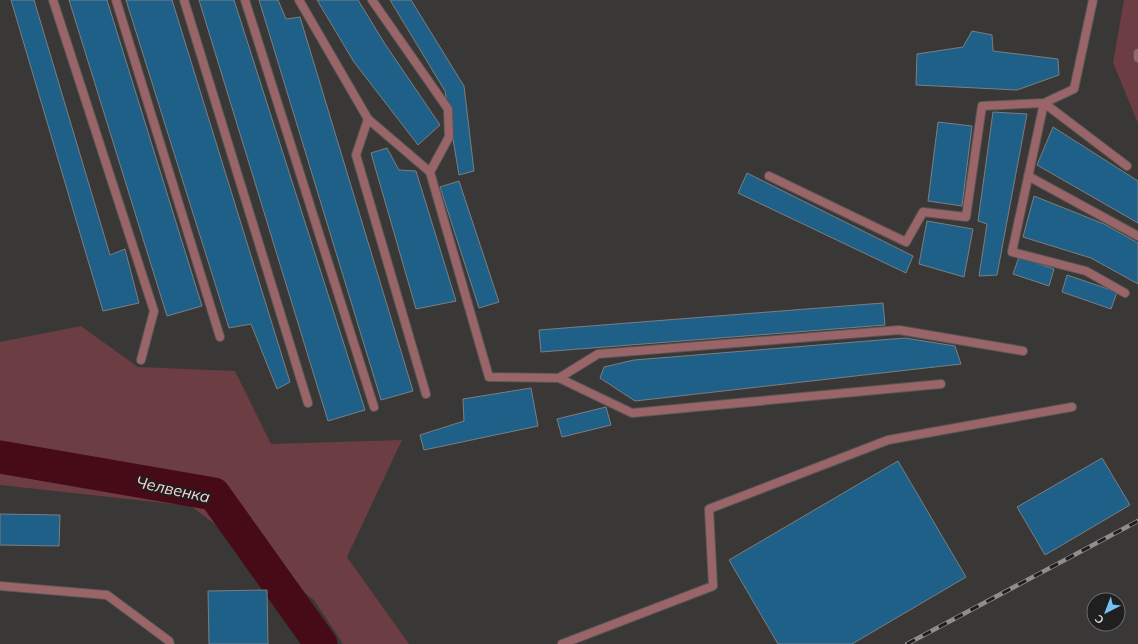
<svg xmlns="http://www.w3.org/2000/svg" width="1138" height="644" viewBox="0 0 1138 644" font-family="Mulish,sans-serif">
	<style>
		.green { fill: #6c3d42 }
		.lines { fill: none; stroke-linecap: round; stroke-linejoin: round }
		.river { stroke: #470a17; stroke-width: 33 }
		.building { fill: #1f6088; stroke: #7b7e80 }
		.lane-casing { stroke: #585555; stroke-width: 10 }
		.lane { stroke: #996569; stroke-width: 8 }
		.rail-casing { stroke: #908d8d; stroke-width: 4.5 }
		.rail { stroke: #201f1f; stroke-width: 3; stroke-dasharray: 9; stroke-linecap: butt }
		.labels { text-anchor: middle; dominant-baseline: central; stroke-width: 4; stroke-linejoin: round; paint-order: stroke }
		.water-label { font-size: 16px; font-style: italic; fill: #fed3d6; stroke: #201f1f }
	</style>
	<rect width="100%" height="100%" fill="#3a3737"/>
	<!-- green -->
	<path class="green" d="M1124 0H1138V123L1113 63Z
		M81 326 138 367 235 371 271 444 402 440 347 557 409 644H343L314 600 191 506 0 485V342Z"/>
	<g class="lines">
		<!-- river -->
		<path class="river" d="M0 457 214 494 321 644"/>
	</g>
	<!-- building -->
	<path class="building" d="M11 0H34L110 255 125 249 139 303 103 311Z
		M69 0H107L202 306 167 316Z
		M126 0H172L290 382 277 389 251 324 229 328Z
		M199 0H234L365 410 328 421Z
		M259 0H278L286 19 300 17 413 391 381 400Z
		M317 0H358L385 44 440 125 418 145 354 62Z
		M390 0H411L464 86 474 171 459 175 445 91Z
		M972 31 992 35 993 51 1058 59 1059 75 1017 90 916 85 917 54 963 47Z
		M993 112 1027 114 997 275 979 276 987 224 978 221Z
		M938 122 972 126 962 206 928 201Z
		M1053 127 1138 181V223L1037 165Z
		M387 148 399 170 416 171 456 301 416 309 371 153Z
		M747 173 913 256 906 273 738 193Z
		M459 181 499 302 479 308 440 187Z
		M1034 196 1104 224 1138 243V284L1091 258 1023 237Z
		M927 221 973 229 964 277 919 264Z
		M1019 257 1054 269 1049 286 1013 274Z
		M1067 275 1117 292 1111 309 1062 292Z
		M883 303 885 325 541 352 539 330Z
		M905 338 955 346 961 364 635 401 600 378 604 367 634 360Z
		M531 388 538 426 424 450 420 435 464 421 463 399Z
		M606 407 611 425 562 437 557 419Z
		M1102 458 1130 505 1045 555 1017 507Z
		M898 461 966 577 852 644H778L729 560Z
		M0 514 60 515 59 546 0 545Z
		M267 590 268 644H209L208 591Z"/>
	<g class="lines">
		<defs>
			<path id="lane" d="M53 0 154 311 141 360
				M116 0 220 337
				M184 0 308 403
				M245 0 374 407
				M299 0 368 119 430 172 489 377 559 378 598 354 899 330 1023 351
				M372 0 448 109 449 137 430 172
				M1138 53V58
				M368 119 356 155 426 394
				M769 176 906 242 923 212 966 217 982 106 1044 103 1074 89 1093 0
				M1028 176 1138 236
				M1125 293 1086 271 1012 252 1044 103 1127 166
				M559 378 632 413 941 384
				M0 586 107 595 169 641 170 644
				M562 644 713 586 709 509 888 440 1072 407"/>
		</defs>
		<!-- lane casing -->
		<use href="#lane" class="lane-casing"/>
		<!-- lane -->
		<use href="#lane" class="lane"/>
		<defs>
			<path id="rail" d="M907 644 1138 521"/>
		</defs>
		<!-- rail casing -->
		<use href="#rail" class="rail-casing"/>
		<!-- rail -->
		<use href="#rail" class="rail"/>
	</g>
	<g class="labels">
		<!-- water labels -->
		<g class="water-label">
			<text transform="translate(173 489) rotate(12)">Челвенка</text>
		</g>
	</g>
	<!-- north arrow -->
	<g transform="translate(1106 612) rotate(222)"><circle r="19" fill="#201f1f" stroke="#6c6b6b"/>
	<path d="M0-3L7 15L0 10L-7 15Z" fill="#73c1f6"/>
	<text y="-6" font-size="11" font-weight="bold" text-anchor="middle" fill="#dedcdc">С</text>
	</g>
</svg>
